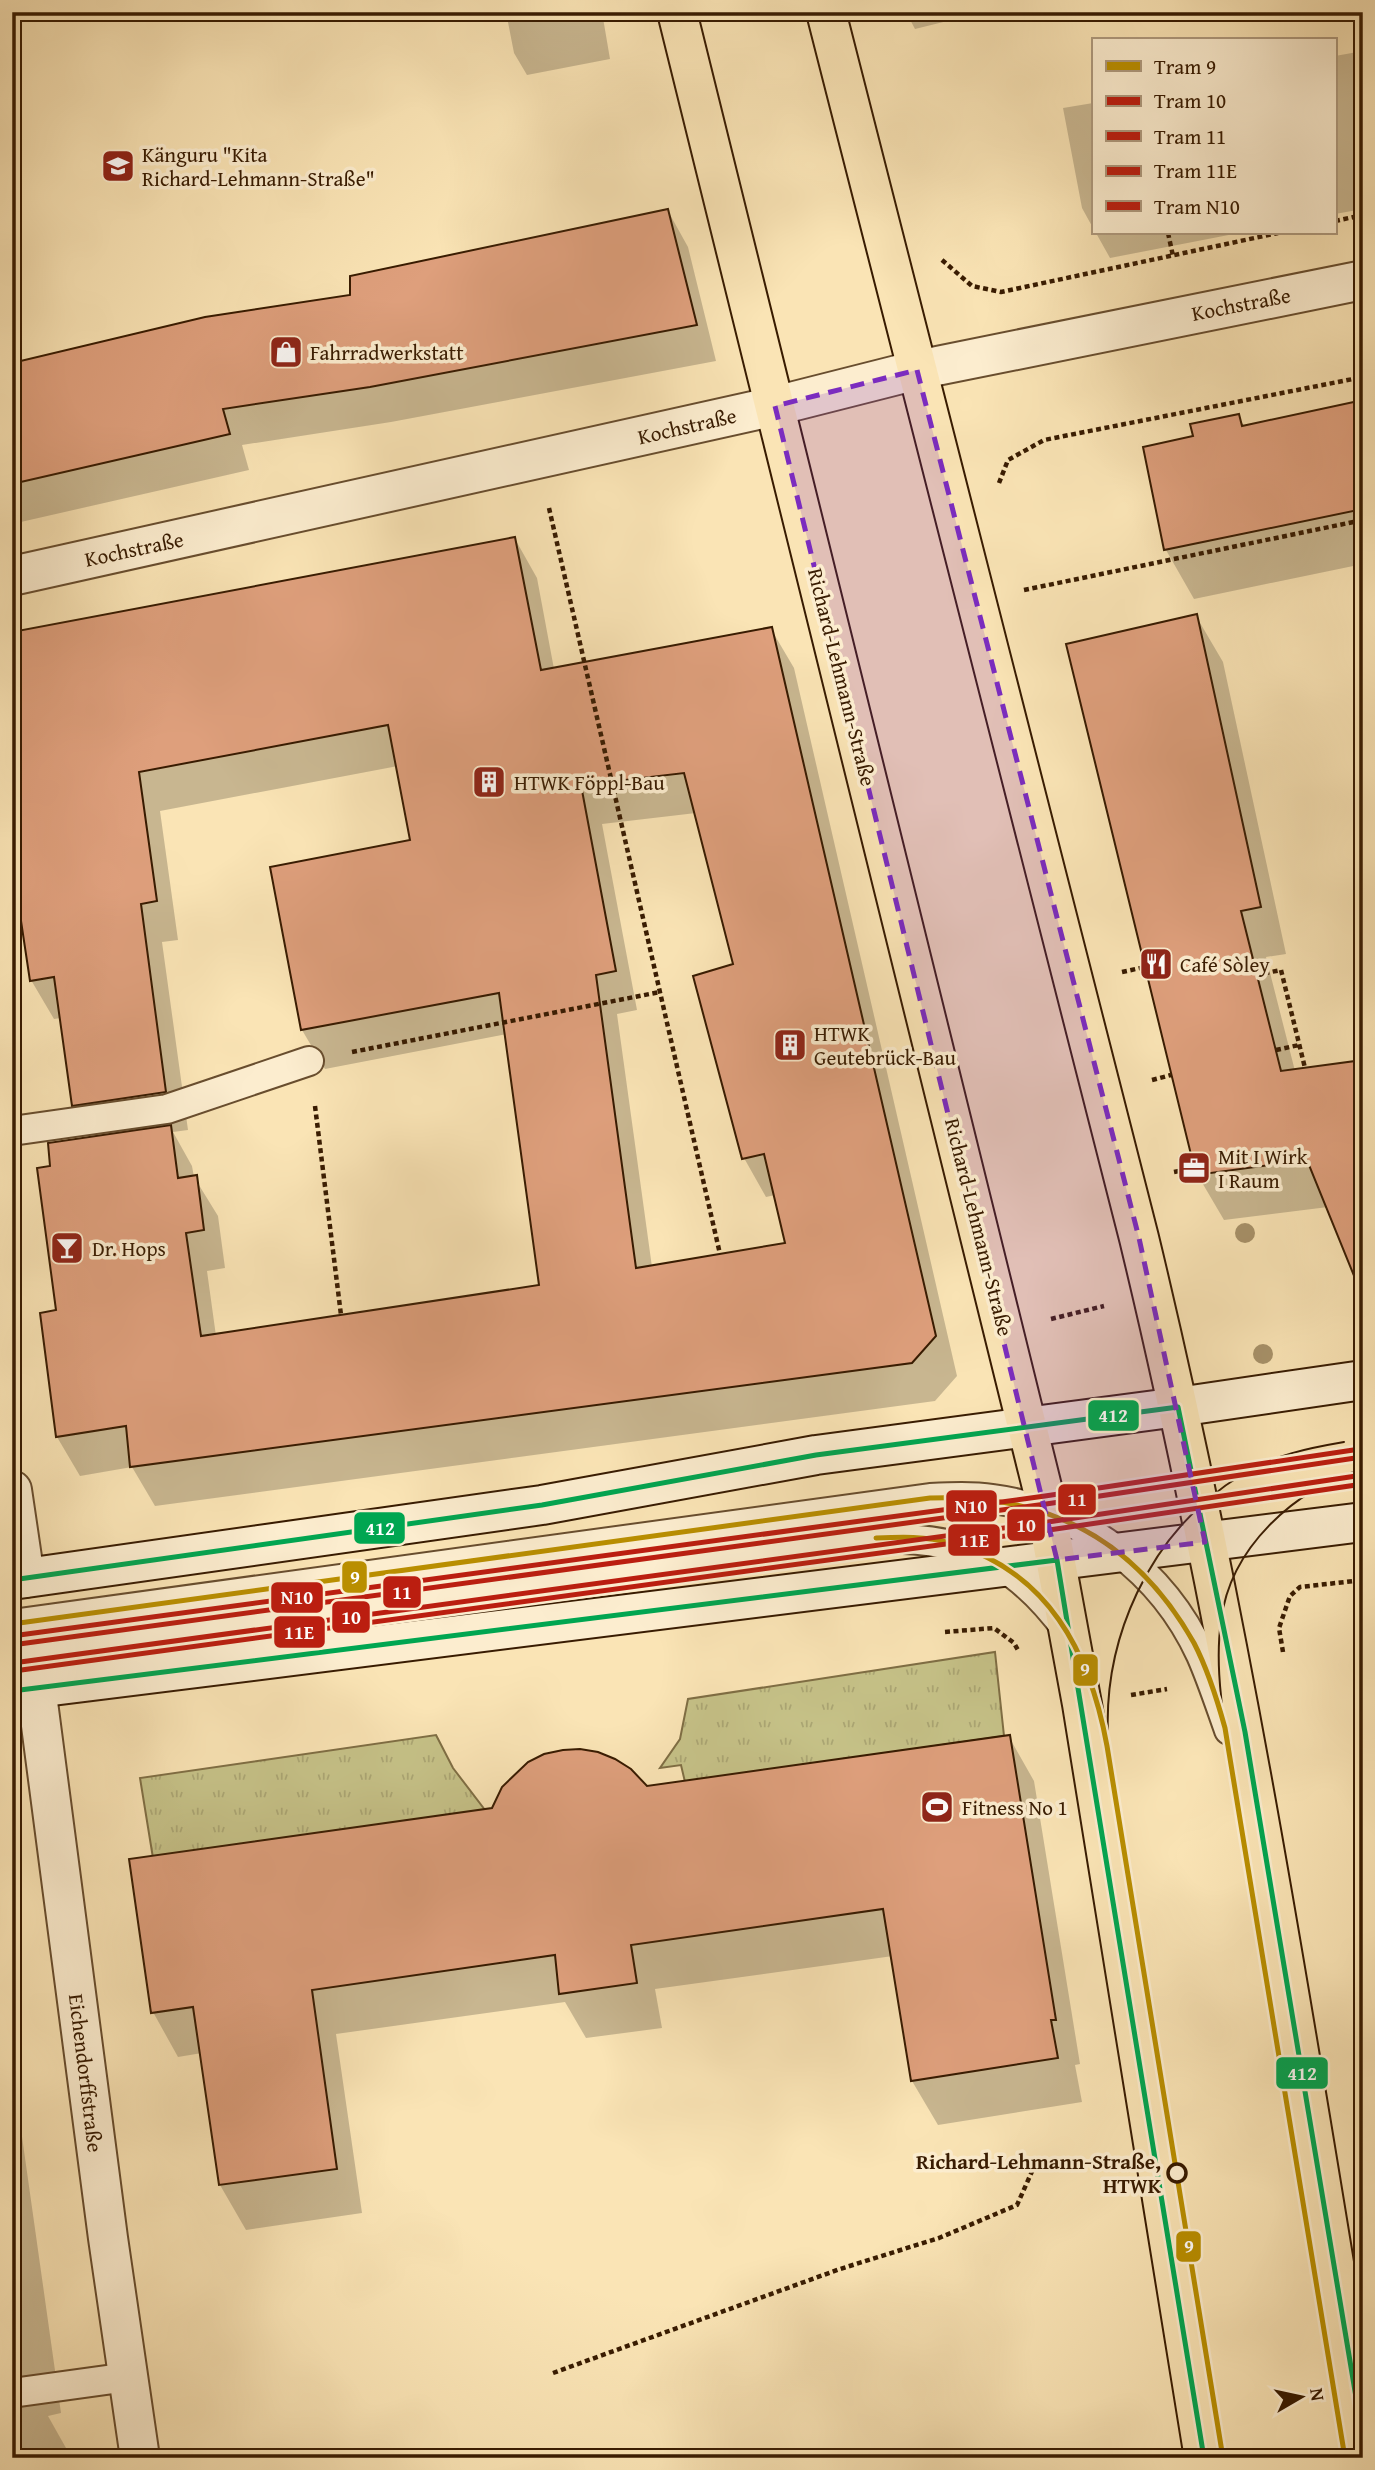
<svg xmlns="http://www.w3.org/2000/svg" width="1375" height="2470" viewBox="0 0 1375 2470" font-family="'Gentium Book Plus',serif">
	<style>
		.grass { fill: url(#grass-tufts); stroke: #7f6e44; stroke-width: 2 }
		.shadow { fill: #0003; fill-rule: evenodd }
		.building { fill: #de9f7c; stroke: #381b01; stroke-width: 2; fill-rule: evenodd }
		.lines { fill: none; stroke-linecap: round; stroke-linejoin: round }
		.service-casing { stroke: #684d2e; stroke-width: 32 }
		.minor-casing { stroke: #684d2e; stroke-width: 42 }
		.secondary-casing { stroke: #381b01; stroke-width: 42 }
		.primary-casing { stroke: #381b01; stroke-width: 42 }
		.path { stroke: #381b01; stroke-width: 4.5; stroke-dasharray: 5 3.5; stroke-linecap: butt }
		.service { stroke: #fcedcf; stroke-width: 28 }
		.minor { stroke: #fcedcf; stroke-width: 38 }
		.secondary { stroke: #fcedcf; stroke-width: 38 }
		.primary { stroke: #fae4b5; stroke-width: 38 }
		.tram { stroke: #381b01; stroke-width: 2 }
		.bus-1-casing { stroke: #fcedcf; stroke-width: 10 }
		.bus-1 { stroke: #00a651; stroke-width: 5 }
		.tram-1-casing { stroke: #fcedcf; stroke-width: 10 }
		.tram-2-casing { stroke: #fcedcf; stroke-width: 10 }
		.tram-3-casing { stroke: #fcedcf; stroke-width: 10 }
		.tram-4-casing { stroke: #fcedcf; stroke-width: 10 }
		.tram-5-casing { stroke: #fcedcf; stroke-width: 10 }
		.tram-1 { stroke: #b98e00; stroke-width: 5 }
		.tram-2 { stroke: #bb1e10; stroke-width: 5 }
		.tram-3 { stroke: #bb1e10; stroke-width: 5 }
		.tram-4 { stroke: #bb1e10; stroke-width: 5 }
		.tram-5 { stroke: #bb1e10; stroke-width: 5 }
		.tree { fill: #a79169 }
		.marked { fill: #7b2cbf; fill-opacity: 0.2; stroke: #7b2cbf; stroke-width: 5; stroke-dasharray: 14 9; stroke-linejoin: round }
		.stop-dot { fill: #fcedcf; stroke: #381b01; stroke-width: 3.5 }
		.labels { text-anchor: middle; dominant-baseline: central; stroke-width: 7; stroke-linejoin: round; paint-order: stroke }
		.poi-label { font-size: 21px; fill: #381b01; stroke: #fcedcf; text-anchor: start }
		.street-label { font-size: 21px; fill: #381b01; stroke: #fcedcf }
		.stop-label { font-size: 21px; font-weight: bold; fill: #381b01; stroke: #fcedcf; text-anchor: end }
		.line-badge { stroke: #fcedcf; stroke-width: 2.5 }
		.badge-label { font-size: 19px; text-anchor: middle; font-weight: bold; fill: #fff }
	</style>
	<defs>
		<pattern id="grass-tufts" width="24" height="20" patternUnits="userSpaceOnUse" patternTransform="scale(1.75)"><rect width="24" height="20" fill="#c6c288"/><path d="M3 7l-1-3M5 7V3M7 7l1-3M15 17l-1-3M17 17v-4M19 17l1-3" fill="none" stroke="#aba674"/></pattern>
	</defs>
	<rect width="100%" height="100%" fill="#fae4b5"/>
	<filter id="stains"><feTurbulence type="fractalNoise" baseFrequency=".00286" numOctaves="4"/><feColorMatrix values="0 0 0 0 .2 0 0 0 0 .09 0 0 0 0 .02 0 0 0 .5 -.17"/></filter>
	<radialGradient id="worn" r=".72"><stop offset=".6" stop-color="#630" stop-opacity="0"/><stop offset="1" stop-color="#630" stop-opacity=".3"/></radialGradient>
	<!-- grass -->
	<path class="grass" d="M995 1652 1004 1736 685 1782 681 1765 660 1768 680 1739 688 1699Z
		M436 1735 453 1768 485 1810 153 1858 140 1778Z"/>
	<!-- shadow -->
	<path class="shadow" d="M506 12H602L610 59 527 75 514 53Z
		M906 12H984L915 29Z
		M1363 51V209L1335 214V56Z
		M1093 103V228L1082 208 1063 108Z
		M668 211 688 247 716 361 391 422 242 445 249 470 12 524V366L352 297Z
		M1096 233H1239L1110 258Z
		M1363 403V564L1194 599 1166 550 1195 438 1238 416 1245 427Z
		M515 539 537 578 554 669 771 629 794 668 957 1376 935 1401 155 1506 132 1467 80 1476 57 1437 58 1312 52 1168 93 1138 74 1105 61 1018 54 1019 31 980 12 849ZM398 766 412 842 272 868 302 1030 325 1069 507 1034 541 1287 216 1336 207 1271 225 1268 218 1216 194 1177 192 1166 173 1132 188 1130 162 942 178 940 160 811ZM696 813 735 966 744 1158 766 1197 775 1195 787 1245 652 1267 617 1014 637 1010 602 824Z
		M1196 616 1223 662 1286 954 1266 957 1295 1071 1363 1062V1294L1328 1207 1224 1220 1197 1174Z
		M1009 1737 1034 1781 1080 2064 1075 2065 1082 2102 938 2125 912 2081 893 1956 655 1989 662 2028 586 2038 565 2002 336 2034 362 2213 246 2230 220 2185 202 2053 178 2057 153 2012 647 1788Z
		M12 1992 20 2048 16 2049 21 2086 15 2087 61 2413 48 2416 66 2448 68 2458H12Z"/>
	<!-- building -->
	<path class="building" d="M668 209 697 325 370 387 223 409 230 434 12 484V363L205 317 350 295V276Z
		M1363 400V509L1164 550 1143 447 1193 436 1190 424 1239 414 1242 426Z
		M515 537 541 670 772 627 936 1336 912 1363 130 1467 126 1426 56 1437 40 1313 56 1310 37 1168 50 1166 48 1143 171 1125 178 1178 197 1175 204 1230 186 1233 201 1336 539 1285 499 993 301 1030 270 867 410 840 388 725 139 772 157 901 141 904 166 1092 72 1106 54 977 30 981 12 861V632ZM684 773 733 964 693 976 742 1159 764 1154 785 1243 636 1268 596 975 616 971 581 785Z
		M1197 614 1261 907 1241 911 1281 1071 1363 1060V1293H1361L1307 1160 1196 1175 1066 644Z
		M1010 1735 1056 2020H1051L1058 2058 911 2081 883 1909 631 1945 637 1983 559 1994 555 1955 312 1990 337 2169 219 2185 193 2007 151 2013 129 1859 492 1808 502 1787 528 1762 544 1754 563 1750 580 1749 598 1752 615 1759 631 1769 647 1786Z"/>
	<g class="lines">
		<defs>
			<path id="service" d="M12 1131 167 1109 309 1061
				M12 1624 930 1498C951 1497 972 1496 993 1499 1085 1512 1163 1572 1201 1655 1212 1680 1220 1705 1229 1730
				M12 1654 823 1542C931 1533 998 1536 1067 1630
				M12 2393 128 2377"/>
			<path id="minor" d="M12 576 775 406 917 370 1363 280
				M12 1490 25 1578
				M36 1687 108 2238 140 2458"/>
			<path id="secondary" d="M12 1580 542 1505 816 1455 1178 1407 1363 1380
				M12 1691 1363 1522"/>
			<path id="primary" d="M677 12 1042 1487 1082 1704 1204 2458
				M826 12 1139 1238C1235 1635 1297 2038 1363 2441"/>
		</defs>
		<!-- service casing -->
		<use href="#service" class="service-casing"/>
		<!-- minor casing -->
		<use href="#minor" class="minor-casing"/>
		<!-- secondary casing -->
		<use href="#secondary" class="secondary-casing"/>
		<!-- primary casing -->
		<use href="#primary" class="primary-casing"/>
		<!-- path -->
		<path class="path" d="M1335 221 1363 215
			M1168 233 1173 256
			M942 260 972 286 1001 292 1278 233
			M999 483 1008 460 1044 440 1363 377
			M549 508 720 1254
			M1024 590 1363 520
			M1122 972 1145 967
			M1256 975 1281 970 1305 1068
			M1276 1050 1299 1045
			M352 1052 660 992
			M1152 1080 1171 1075
			M315 1106 341 1315
			M1174 1172 1194 1168
			M1051 1319 1104 1306
			M945 1632 994 1628 1014 1643 1019 1652
			M1283 1652 1279 1628 1290 1596 1300 1587 1363 1580
			M1131 1695 1167 1689
			M553 2373 840 2269 939 2238 1017 2205 1038 2158"/>
		<!-- service -->
		<use href="#service" class="service"/>
		<!-- minor -->
		<use href="#minor" class="minor"/>
		<!-- secondary -->
		<use href="#secondary" class="secondary"/>
		<!-- primary -->
		<use href="#primary" class="primary"/>
		<!-- tram -->
		<path class="tram" d="M1225 1728C1220 1693 1216 1656 1221 1621 1230 1548 1294 1489 1363 1469
			M1115 1793C1113 1779 1110 1765 1109 1751 1099 1642 1149 1531 1243 1474 1274 1455 1309 1448 1344 1442"/>
		<defs>
			<path id="bus-1" d="M12 1580 542 1505 816 1455 1178 1407 1245 1732 1363 2439
				M12 1691 1057 1560 1204 2458"/>
		</defs>
		<!-- bus-1 casing -->
		<use href="#bus-1" class="bus-1-casing"/>
		<!-- bus-1 -->
		<use href="#bus-1" class="bus-1"/>
		<defs>
			<path id="tram-1" d="M876 1538C901 1537 926 1536 950 1543 1048 1571 1090 1652 1107 1746L1223 2458
				M12 1624 930 1498C1047 1493 1136 1540 1194 1643 1208 1670 1217 1699 1225 1728L1345 2458"/>
			<path id="tram-2" d="M13 1663 1048 1522 1363 1475"/>
			<path id="tram-3" d="M12 1645 1046 1504 1362 1457"/>
			<path id="tram-4" d="M14 1671 1049 1530 1363 1484"/>
			<path id="tram-5" d="M12 1636 1045 1496 1360 1449"/>
		</defs>
		<!-- tram-1 casing -->
		<use href="#tram-1" class="tram-1-casing"/>
		<!-- tram-2 casing -->
		<use href="#tram-2" class="tram-2-casing"/>
		<!-- tram-3 casing -->
		<use href="#tram-3" class="tram-3-casing"/>
		<!-- tram-4 casing -->
		<use href="#tram-4" class="tram-4-casing"/>
		<!-- tram-5 casing -->
		<use href="#tram-5" class="tram-5-casing"/>
		<!-- tram-1 -->
		<use href="#tram-1" class="tram-1"/>
		<!-- tram-2 -->
		<use href="#tram-2" class="tram-2"/>
		<!-- tram-3 -->
		<use href="#tram-3" class="tram-3"/>
		<!-- tram-4 -->
		<use href="#tram-4" class="tram-4"/>
		<!-- tram-5 -->
		<use href="#tram-5" class="tram-5"/>
	</g>
	<!-- trees -->
	<g class="tree">
		<circle cx="1245" cy="1233" r="10"/>
		<circle cx="1263" cy="1354" r="10"/>
	</g>
	<!-- marked area -->
	<path class="marked" d="M917 370 1139 1238 1205 1542 1057 1560 775 406Z"/>
	<!-- icons -->
	<defs>
		<symbol id="school-square" viewBox="-11 -11 22 22"><rect x="-9" y="-9" width="18" height="18" rx="4" fill="#8f2418" stroke="#fcedcf"/><path d="M0-5L7-2L0 1L-7-2ZM-4 1L0 2.5L4 1V4Q0 6-4 4Z" fill="#fff"/></symbol>
		<symbol id="shop-square" viewBox="-11 -11 22 22"><rect x="-9" y="-9" width="18" height="18" rx="4" fill="#8f2418" stroke="#fcedcf"/><path d="M-5-2.5h2.3a2.7 3.5 0 0 1 5.4 0H5L5.5 6h-11ZM-1.5-2.5h3a1.5 2.3 0 0 0-3 0Z" fill="#fff"/></symbol>
		<symbol id="building-square" viewBox="-11 -11 22 22"><rect x="-9" y="-9" width="18" height="18" rx="4" fill="#8f2418" stroke="#fcedcf"/><path d="M-4-6H4V6H1V3H-1V6H-4ZM-2.5-4.3h1.7v1.8h-1.7ZM.8-4.3h1.7v1.8H.8ZM-2.5-1h1.7V.8h-1.7ZM.8-1h1.7V.8H.8Z" fill="#fff"/></symbol>
		<symbol id="restaurant-square" viewBox="-11 -11 22 22"><rect x="-9" y="-9" width="18" height="18" rx="4" fill="#8f2418" stroke="#fcedcf"/><path d="M-5-6h1v4h1v-4h1v4h1v-4h1v5L-1.5 .5V6h-2V.5L-5-1ZM5-6V6H3V1.5H1.5Q1.5-4 5-6Z" fill="#fff"/></symbol>
		<symbol id="office-square" viewBox="-11 -11 22 22"><rect x="-9" y="-9" width="18" height="18" rx="4" fill="#8f2418" stroke="#fcedcf"/><path d="M-6-3h4V-5.5h4V-3h4V5H-6ZM-1-4.5V-3h2v-1.5ZM-6 0V1H6V0Z" fill="#fff"/></symbol>
		<symbol id="bar-square" viewBox="-11 -11 22 22"><rect x="-9" y="-9" width="18" height="18" rx="4" fill="#8f2418" stroke="#fcedcf"/><path d="M-6-5H6L.8 .8V4.5H3.5V6h-7V4.5H-.8V.8Z" fill="#fff"/></symbol>
		<symbol id="stadium-square" viewBox="-11 -11 22 22"><rect x="-9" y="-9" width="18" height="18" rx="4" fill="#8f2418" stroke="#fcedcf"/><path d="M0-5a6.5 5 0 1 0 0 10a6.5 5 0 1 0 0-10ZM-3.5-1.8h7v3.6h-7Z" fill="#fff"/></symbol>
	</defs>
	<g fill-rule="evenodd">
		<use href="#school-square" x="99" y="147" width="38" height="38"/>
		<use href="#shop-square" x="267" y="333" width="38" height="38"/>
		<use href="#building-square" x="470" y="763" width="38" height="38"/>
		<use href="#restaurant-square" x="1137" y="945" width="38" height="38"/>
		<use href="#building-square" x="771" y="1026" width="38" height="38"/>
		<use href="#office-square" x="1175" y="1149" width="38" height="38"/>
		<use href="#bar-square" x="48" y="1229" width="38" height="38"/>
		<use href="#stadium-square" x="918" y="1788" width="38" height="38"/>
	</g>
	<!-- markers -->
	<circle class="stop-dot" cx="1177" cy="2173" r="9"/>
	<g class="labels">
		<!-- poi labels -->
		<g class="poi-label">
			<text x="142" y="154">Känguru "Kita<tspan x="142" dy="24">Richard-Lehmann-Straße"</tspan></text>
			<text x="310" y="352">Fahrradwerkstatt</text>
			<text x="514" y="782">HTWK Föppl-Bau</text>
			<text x="1180" y="964">Café Sòley</text>
			<text x="814" y="1033">HTWK<tspan x="814" dy="24">Geutebrück-Bau</tspan></text>
			<text x="1218" y="1156">Mit I Wirk<tspan x="1218" dy="24">I Raum</tspan></text>
			<text x="92" y="1248">Dr. Hops</text>
			<text x="962" y="1807">Fitness No 1</text>
		</g>
		<!-- street labels -->
		<g class="street-label">
			<text transform="translate(1241 304) rotate(-11)">Kochstraße</text>
			<text transform="translate(687 426) rotate(-13)">Kochstraße</text>
			<text transform="translate(134 549) rotate(-12)">Kochstraße</text>
			<text transform="translate(842 677) rotate(76)">Richard-Lehmann-Straße</text>
			<text transform="translate(979 1227) rotate(76)">Richard-Lehmann-Straße</text>
			<text transform="translate(86 2073) rotate(83)">Eichendorffstraße</text>
		</g>
		<!-- stop labels -->
		<g class="stop-label">
			<text x="1161" y="2161">Richard-Lehmann-Straße,<tspan x="1161" dy="24">HTWK</tspan></text>
		</g>
	</g>
	<g class="line-badge">
		<rect x="1087" y="1399" width="53" height="33" rx="7" fill="#00a651"/>
		<rect x="1057" y="1483" width="40" height="33" rx="7" fill="#bb1e10"/>
		<rect x="945" y="1489" width="53" height="34" rx="7" fill="#bb1e10"/>
		<rect x="1006" y="1508" width="40" height="34" rx="7" fill="#bb1e10"/>
		<rect x="353" y="1511" width="53" height="34" rx="7" fill="#00a651"/>
		<rect x="947" y="1523" width="54" height="34" rx="7" fill="#bb1e10"/>
		<rect x="341" y="1560" width="27" height="34" rx="7" fill="#b98e00"/>
		<rect x="382" y="1575" width="40" height="34" rx="7" fill="#bb1e10"/>
		<rect x="270" y="1581" width="54" height="33" rx="7" fill="#bb1e10"/>
		<rect x="331" y="1600" width="40" height="34" rx="7" fill="#bb1e10"/>
		<rect x="273" y="1615" width="53" height="34" rx="7" fill="#bb1e10"/>
		<rect x="1072" y="1653" width="27" height="34" rx="7" fill="#b98e00"/>
		<rect x="1275" y="2056" width="54" height="34" rx="7" fill="#00a651"/>
		<rect x="1175" y="2230" width="27" height="33" rx="7" fill="#b98e00"/>
	</g>
	<g class="badge-label">
		<text x="1113" y="1422">412</text>
		<text x="1077" y="1506">11</text>
		<text x="971" y="1513">N10</text>
		<text x="1026" y="1532">10</text>
		<text x="380" y="1535">412</text>
		<text x="974" y="1547">11E</text>
		<text x="355" y="1584">9</text>
		<text x="402" y="1599">11</text>
		<text x="297" y="1604">N10</text>
		<text x="351" y="1624">10</text>
		<text x="299" y="1639">11E</text>
		<text x="1085" y="1676">9</text>
		<text x="1302" y="2080">412</text>
		<text x="1189" y="2253">9</text>
	</g>
	<!-- margin -->
	<rect width="1375" height="2470" fill="none" stroke="#fae4b5" stroke-width="42"/>
	<rect x="14" y="14" width="1347" height="2442" fill="none" stroke="#381b01" stroke-width="3.5"/>
	<rect x="21" y="21" width="1333" height="2428" fill="none" stroke="#381b01" stroke-width="2"/>
	<!-- legend -->
	<rect x="1092" y="38" width="245" height="196" fill="#fcedcf" stroke="#ae997d" stroke-width="2"/>
	<rect x="1106" y="61" width="35" height="10" fill="#b98e00" stroke="#ae997d" stroke-width="2"/>
	<text x="1154" y="74" font-size="21" fill="#381b01">Tram 9</text>
	<rect x="1106" y="96" width="35" height="10" fill="#bb1e10" stroke="#ae997d" stroke-width="2"/>
	<text x="1154" y="108" font-size="21" fill="#381b01">Tram 10</text>
	<rect x="1106" y="131" width="35" height="10" fill="#bb1e10" stroke="#ae997d" stroke-width="2"/>
	<text x="1154" y="144" font-size="21" fill="#381b01">Tram 11</text>
	<rect x="1106" y="166" width="35" height="10" fill="#bb1e10" stroke="#ae997d" stroke-width="2"/>
	<text x="1154" y="178" font-size="21" fill="#381b01">Tram 11E</text>
	<rect x="1106" y="201" width="35" height="10" fill="#bb1e10" stroke="#ae997d" stroke-width="2"/>
	<text x="1154" y="214" font-size="21" fill="#381b01">Tram N10</text>
	<!-- north arrow -->
	<g transform="translate(1301 2397) rotate(81)" stroke="#fcedcf" stroke-width="5" paint-order="stroke">
	<path d="M0-5L12 26L0 18L-12 26Z" fill="#381b01"/>
	<text y="-10" font-size="19" font-weight="bold" text-anchor="middle" fill="#381b01">N</text>
	</g>
	<rect width="100%" height="100%" filter="url(#stains)"/>
	<rect width="100%" height="100%" fill="url(#worn)"/>
</svg>
